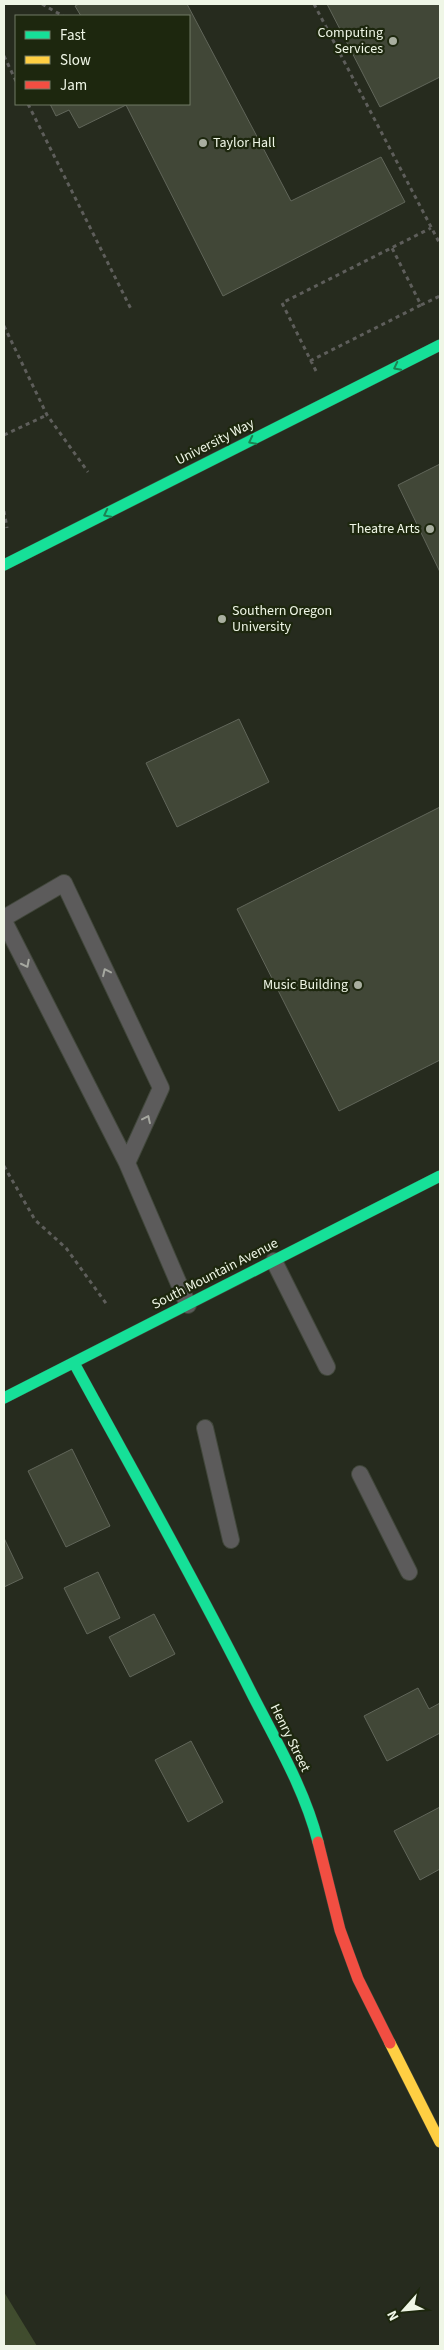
<svg xmlns="http://www.w3.org/2000/svg" width="444" height="2350" viewBox="0 0 444 2350" font-family="'Source Sans 3',sans-serif">
	<style>
		.green { fill: #404c2e }
		.building { fill: #414737; stroke: #61665a }
		.lines { fill: none; stroke-linecap: round; stroke-linejoin: round }
		.lane-casing { stroke: #41473b; stroke-width: 18 }
		.fast-casing { stroke: #41473b; stroke-width: 12 }
		.slow-casing { stroke: #41473b; stroke-width: 12 }
		.jam-casing { stroke: #41473b; stroke-width: 12 }
		.path { stroke: #5e5e5b; stroke-width: 3; stroke-dasharray: 4 4; stroke-linecap: butt }
		.lane { stroke: #5c5b5b; stroke-width: 16 }
		.fast { stroke: #16e098; stroke-width: 11 }
		.slow { stroke: #ffcf43; stroke-width: 11 }
		.jam { stroke: #f24e42; stroke-width: 11 }
		.oneway { stroke: #1a8453 }
		.oneway2 { stroke: #a6a8a0 }
		.poi-dot { fill: #a9afa0; stroke: #1d270e; stroke-width: 2 }
		.labels { text-anchor: middle; dominant-baseline: central; stroke-width: 4.5; stroke-linejoin: round; paint-order: stroke }
		.poi-label { font-size: 14px; fill: #eff6e6; stroke: #1d270e; text-anchor: end }
		.street-label { font-size: 14px; fill: #eff6e6; stroke: #1d270e }
	</style>
	<rect width="100%" height="100%" fill="#262b1e"/>
	<!-- green -->
	<path class="green" d="M4 2292 37 2346H4Z"/>
	<!-- building -->
	<path class="building" d="M79 4H187L291 201 381 157 405 202 223 296 126 105 79 128 69 110 56 116 50 104H189V16H81L75 6Z
		M327 4H440V77L380 107Z
		M440 464V572L398 485Z
		M239 719 269 782 177 827 146 763Z
		M440 807V1060L339 1111 237 909Z
		M72 1449 110 1526 66 1547 28 1471Z
		M4 1538 23 1578 4 1587Z
		M98 1572 120 1618 87 1634 64 1588Z
		M154 1614 175 1654 130 1677 109 1637Z
		M418 1688 429 1709 440 1703V1733L387 1761 364 1716Z
		M191 1741 223 1802 188 1822 155 1760Z
		M440 1807V1869L420 1880 394 1831Z"/>
	<g class="lines">
		<defs>
			<path id="lane" d="M4 918 64 883 161 1088 127 1163
				M4 921 127 1163 188 1305
				M274 1261 327 1367
				M205 1428 231 1540
				M360 1474 409 1572"/>
			<path id="fast" d="M4 565 440 345
				M74 1363C134 1473 196 1582 252 1694 276 1741 305 1790 318 1842
				M4 1398 440 1176"/>
			<path id="slow" d="M390 2043 440 2142"/>
			<path id="jam" d="M318 1842 340 1930 358 1979 390 2043"/>
		</defs>
		<!-- lane casing -->
		<use href="#lane" class="lane-casing"/>
		<!-- fast casing -->
		<use href="#fast" class="fast-casing"/>
		<!-- slow casing -->
		<use href="#slow" class="slow-casing"/>
		<!-- jam casing -->
		<use href="#jam" class="jam-casing"/>
		<!-- path -->
		<path class="path" d="M42 4 63 16
			M314 4 440 244
			M4 56 16 81
			M28 104 131 309
			M421 305 440 296
			M4 326 47 415 88 472
			M310 361 421 305 392 248
			M316 371 282 303 431 228
			M4 435 47 415
			M4 511 7 528
			M4 1166 35 1220 66 1248 108 1306"/>
		<!-- lane -->
		<use href="#lane" class="lane"/>
		<!-- fast -->
		<use href="#fast" class="fast"/>
		<!-- slow -->
		<use href="#slow" class="slow"/>
		<!-- jam -->
		<use href="#jam" class="jam"/>
	</g>
	<!-- one-way arrows -->
	<defs><path id="oneway-chevron" d="M-2-3.5L2.5 0L-2 3.5" fill="none" stroke-width="1.6" stroke-linecap="round" stroke-linejoin="round" transform="scale(1.25)"/></defs>
	<g class="oneway">
		<use href="#oneway-chevron" transform="translate(397 367) rotate(153)"/>
		<use href="#oneway-chevron" transform="translate(252 441) rotate(153)"/>
		<use href="#oneway-chevron" transform="translate(107 514) rotate(153)"/>
	</g>
	<g class="oneway2">
		<use href="#oneway-chevron" transform="translate(26 964) rotate(63)"/>
		<use href="#oneway-chevron" transform="translate(106 972) rotate(-115)"/>
		<use href="#oneway-chevron" transform="translate(147 1119) rotate(-65)"/>
	</g>
	<!-- markers -->
	<g class="poi-dot">
		<circle cx="393" cy="41" r="5"/>
		<circle cx="203" cy="143" r="5"/>
		<circle cx="430" cy="529" r="5"/>
		<circle cx="222" cy="619" r="5"/>
		<circle cx="358" cy="985" r="5"/>
	</g>
	<g class="labels">
		<!-- poi labels -->
		<g class="poi-label">
			<text x="383" y="33">Computing<tspan x="383" dy="16">Services</tspan></text>
			<text x="213" y="143" text-anchor="start">Taylor Hall</text>
			<text x="420" y="529">Theatre Arts</text>
			<text x="232" y="611" text-anchor="start">Southern Oregon<tspan x="232" dy="16">University</tspan></text>
			<text x="348" y="985">Music Building</text>
		</g>
		<!-- street labels -->
		<g class="street-label">
			<text transform="translate(215 442) rotate(-27)">University Way</text>
			<text transform="translate(215 1274) rotate(-27)">South Mountain Avenue</text>
			<text transform="translate(290 1738) rotate(64)">Henry Street</text>
		</g>
	</g>
	<!-- border -->
	<rect width="444" height="2350" fill="none" stroke="#eff6e6" stroke-width="10"/>
	<!-- legend -->
	<rect x="15" y="15" width="175" height="90" fill="#1d270e" stroke="#717a64"/>
	<rect x="25" y="31" width="25" height="8" fill="#16e098" stroke="#717a64"/>
	<text x="60" y="40" font-size="15" fill="#eff6e6">Fast</text>
	<rect x="25" y="56" width="25" height="8" fill="#ffcf43" stroke="#717a64"/>
	<text x="60" y="65" font-size="15" fill="#eff6e6">Slow</text>
	<rect x="25" y="81" width="25" height="8" fill="#f24e42" stroke="#717a64"/>
	<text x="60" y="90" font-size="15" fill="#eff6e6">Jam</text>
	<!-- north arrow -->
	<g transform="translate(404 2310) rotate(243)" stroke="#1d270e" stroke-width="4" paint-order="stroke">
	<path d="M0-4L9 19L0 12L-9 19Z" fill="#eff6e6"/>
	<text y="-8" font-size="14" font-weight="bold" text-anchor="middle" fill="#eff6e6">N</text>
	</g>
</svg>
